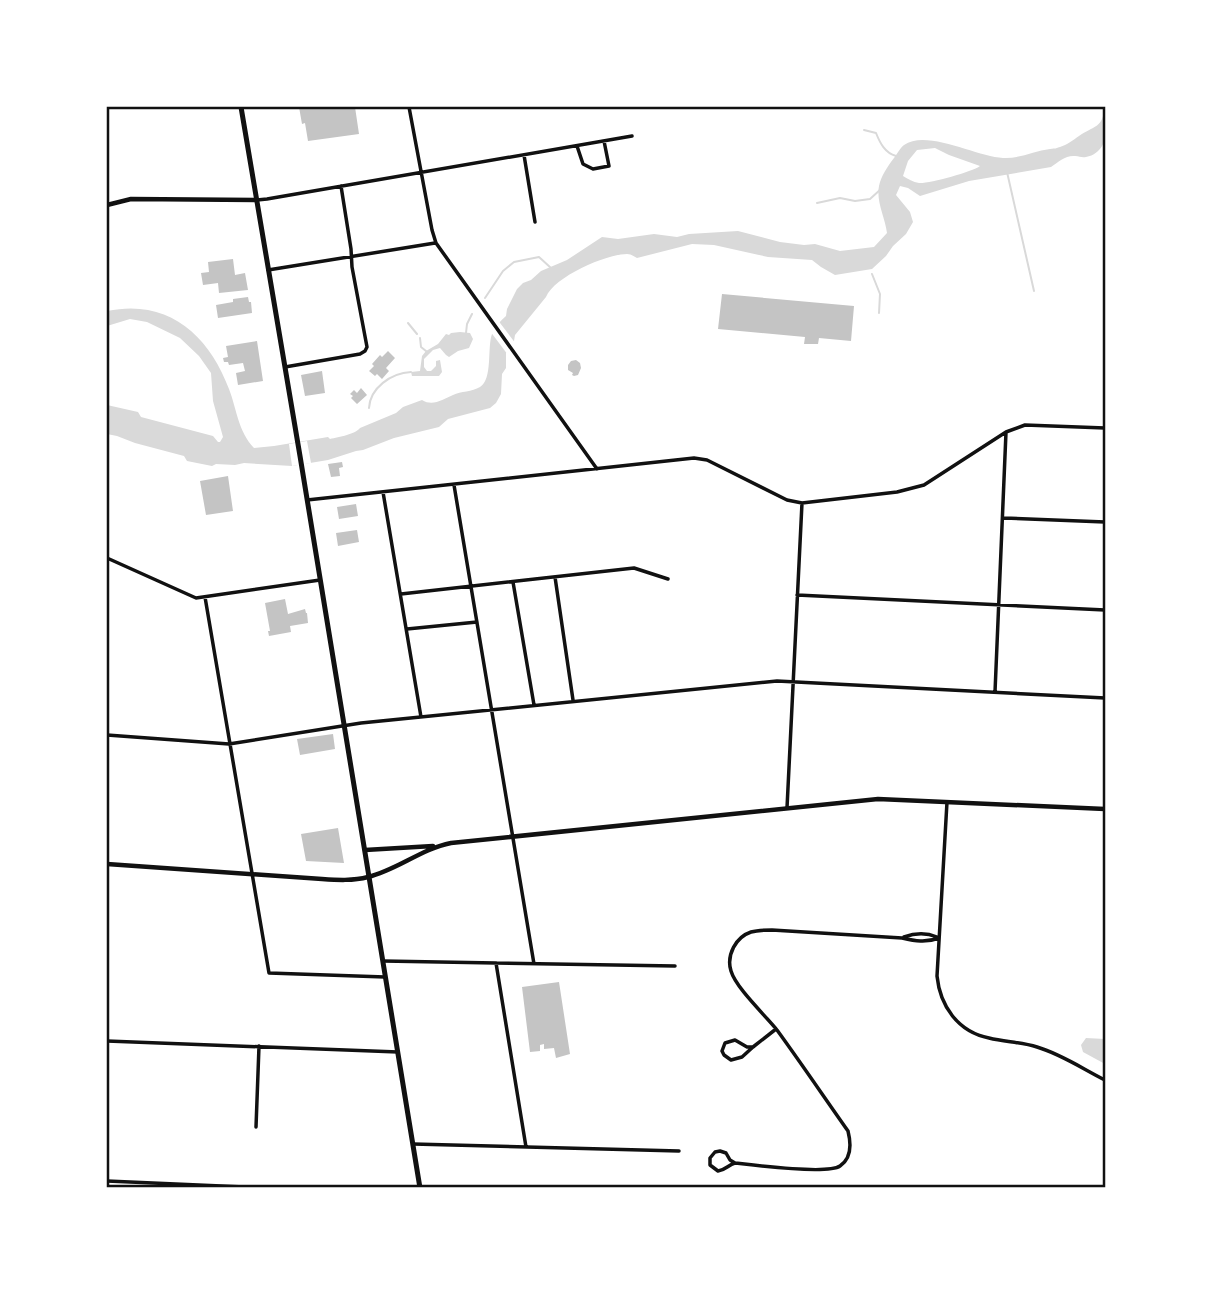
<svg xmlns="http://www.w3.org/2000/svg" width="1212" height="1295" viewBox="0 0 1212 1295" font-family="'Noto Sans',sans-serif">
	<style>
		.water { fill: #d9d9d9; fill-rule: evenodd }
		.pier { fill: #fff }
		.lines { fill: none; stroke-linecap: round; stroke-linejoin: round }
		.stream { stroke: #d9d9d9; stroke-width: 2 }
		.building { fill: #c4c4c4 }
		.minor { stroke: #111; stroke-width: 3.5 }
		.tertiary { stroke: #111; stroke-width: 4.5 }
		.primary { stroke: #111; stroke-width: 5 }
		.neatline { fill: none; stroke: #111; stroke-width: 2.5 }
	</style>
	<rect width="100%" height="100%" fill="#fff"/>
	<!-- water -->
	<path class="water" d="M1104 107C1108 124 1110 152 1086 157 1081 158 1080 156 1075 156 1066 155 1058 162 1051 167L969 181 920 196 908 188 900 186 896 195 910 212 913 222 906 234 893 246 886 256 872 269 835 275 821 267 812 260 768 257 714 245 692 244 637 258C633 256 631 254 627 254 606 254 554 277 546 297L515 335 514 341 506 353V368L502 374 501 394 496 403 490 408 448 419 439 427 394 438 363 450 356 451 328 460 292 466 244 463 235 465 216 464 212 466 187 461 184 456 135 443 117 436 107 434V405L138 412 141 417 213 436 218 442H220L223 437 213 401 211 373 199 356 180 338 147 322 130 319 107 326V311C168 298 209 335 229 389 237 410 238 431 254 448L274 446 328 437 330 439C339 437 356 434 360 428L396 413 403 407 422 400C433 407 443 399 453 395 461 391 472 392 480 387 493 379 487 347 492 334 495 327 500 321 506 316L507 309 517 289 523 283 531 280 541 271 567 260 602 237 618 239 654 234 677 237 689 234 738 231 780 242 804 245 815 244 840 251 874 247 887 233C885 217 876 202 879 186 881 176 888 166 894 158 897 154 900 148 904 145 927 129 977 157 1003 158 1019 159 1034 151 1050 149 1057 148 1054 149 1060 147 1067 145 1073 140 1079 136 1093 126 1104 128 1104 107ZM935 148 949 155 980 166C972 172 928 184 919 183 913 182 908 179 903 176L908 161 917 150Z
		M460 332 470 333 473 339 469 348 458 351 449 357 446 355 440 348 433 350 424 359V367L427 371H431L436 366V361L440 360 442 372 439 376H412L411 372 420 371 422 356 426 351 438 344 446 334 449 335 451 333Z
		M1086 1038 1105 1039V1064L1083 1052 1081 1045Z"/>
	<!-- pier -->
	<path class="pier" d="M497 319 516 344 508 355 490 331Z
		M307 441 311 463 292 466 289 444Z"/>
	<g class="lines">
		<!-- stream -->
		<path class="stream" d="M864 130 876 133C880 143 885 153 896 156
			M1007 172 1034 291
			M817 203 840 198 855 201 870 199 881 189
			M872 274 880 294 879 313
			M485 298 503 271 514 262 539 257 551 268
			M408 323 417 334
			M466 333 467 324 472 314
			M420 338 421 347 426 351
			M369 408C370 388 391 373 411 372"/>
	</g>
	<!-- building -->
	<path class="building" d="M299 107H355L359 134 308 141 305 123 302 124Z
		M233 259 235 275 245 273 248 290 219 293 218 283 203 285 201 273 209 272 208 262Z
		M722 294 854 306 851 341 819 338 818 344H804L805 337 718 329Z
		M248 297 249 302H251L252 313 218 318 216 305 233 302V299Z
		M257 341 263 381 238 385 236 373 245 371 243 363 229 365 228 362H224L223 358 228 357 226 346Z
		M388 351 395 358 386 368 389 371 382 379 377 374 375 376 369 371 374 366 372 364 380 355 382 357Z
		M576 360 580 363 581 368 578 375 574 376 572 375 573 373 568 370V365L571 361Z
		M322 371 325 393 305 396 301 375Z
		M361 388 367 395 357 404 351 398 353 396 350 394 354 390 357 393Z
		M342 462 343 467 339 468 340 476 331 477 328 464Z
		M228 476 233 511 206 515 200 481Z
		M356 504 358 516 339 519 337 507Z
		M357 530 359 542 338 546 336 533Z
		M285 599 288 614 305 609 306 613H307L308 623 290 626 291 632 269 636 268 631H270L265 603Z
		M333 734 335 749 300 755 297 739Z
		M338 828 344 863 306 861 301 834Z
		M559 982 570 1054 556 1058 554 1048 544 1049V1044L540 1045V1051L530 1052 522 987Z"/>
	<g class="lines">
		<!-- minor -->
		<path class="minor" d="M409 107 432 230 436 243 597 469
			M577 146 583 164 593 169 609 166 604 141
			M524 155 535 222
			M257 200 267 199 632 136
			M268 270 435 243
			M285 367 360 354 365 351 367 347 352 267 351 249 341 186
			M454 485 534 964
			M383 492 421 717
			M307 500 694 458 707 460 787 500 802 503 897 492 924 485 1006 432 1025 425 1105 428
			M1004 518 1105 522
			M107 558 196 598 320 580
			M555 577 573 700
			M513 582 534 705
			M401 594 634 568 668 579
			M797 595 1105 610
			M205 597 269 973 385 977
			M407 629 477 622
			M995 692 1006 432
			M107 735 229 744 361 723 777 681 1105 698
			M947 802 937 976C940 1006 958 1032 989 1038 1005 1042 1021 1042 1037 1047 1061 1054 1083 1069 1105 1080
			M787 808 802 503
			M904 937C915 933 925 932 937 937
			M383 961 675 966
			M496 963 526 1147
			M107 1041 398 1052
			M753 1047 742 1057 731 1060 724 1055 722 1051 725 1043 735 1040 747 1047H753L776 1029
			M256 1127 259 1046
			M413 1144 679 1151
			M720 1151 726 1153 730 1160 735 1163C728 1165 726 1170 718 1171L710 1165V1158L715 1152Z
			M735 1163C753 1165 827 1175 840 1166 852 1158 851 1143 848 1131 824 1097 801 1063 777 1030 765 1015 736 988 731 971 726 955 736 937 751 932 758 930 765 930 772 930L902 938C915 941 926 943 939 938
			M107 1181 269 1188"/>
		<!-- tertiary -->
		<path class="tertiary" d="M107 205 131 199 257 200
			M365 850 433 846
			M107 864 322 879C337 880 353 881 368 877 397 870 421 849 451 843L878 799 1105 809"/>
		<!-- primary -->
		<path class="primary" d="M241 107 300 456 420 1188"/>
	</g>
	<!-- border -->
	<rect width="1212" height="1295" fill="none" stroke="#ffffff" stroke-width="217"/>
	<rect x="108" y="108" width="996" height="1078" class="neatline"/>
</svg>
